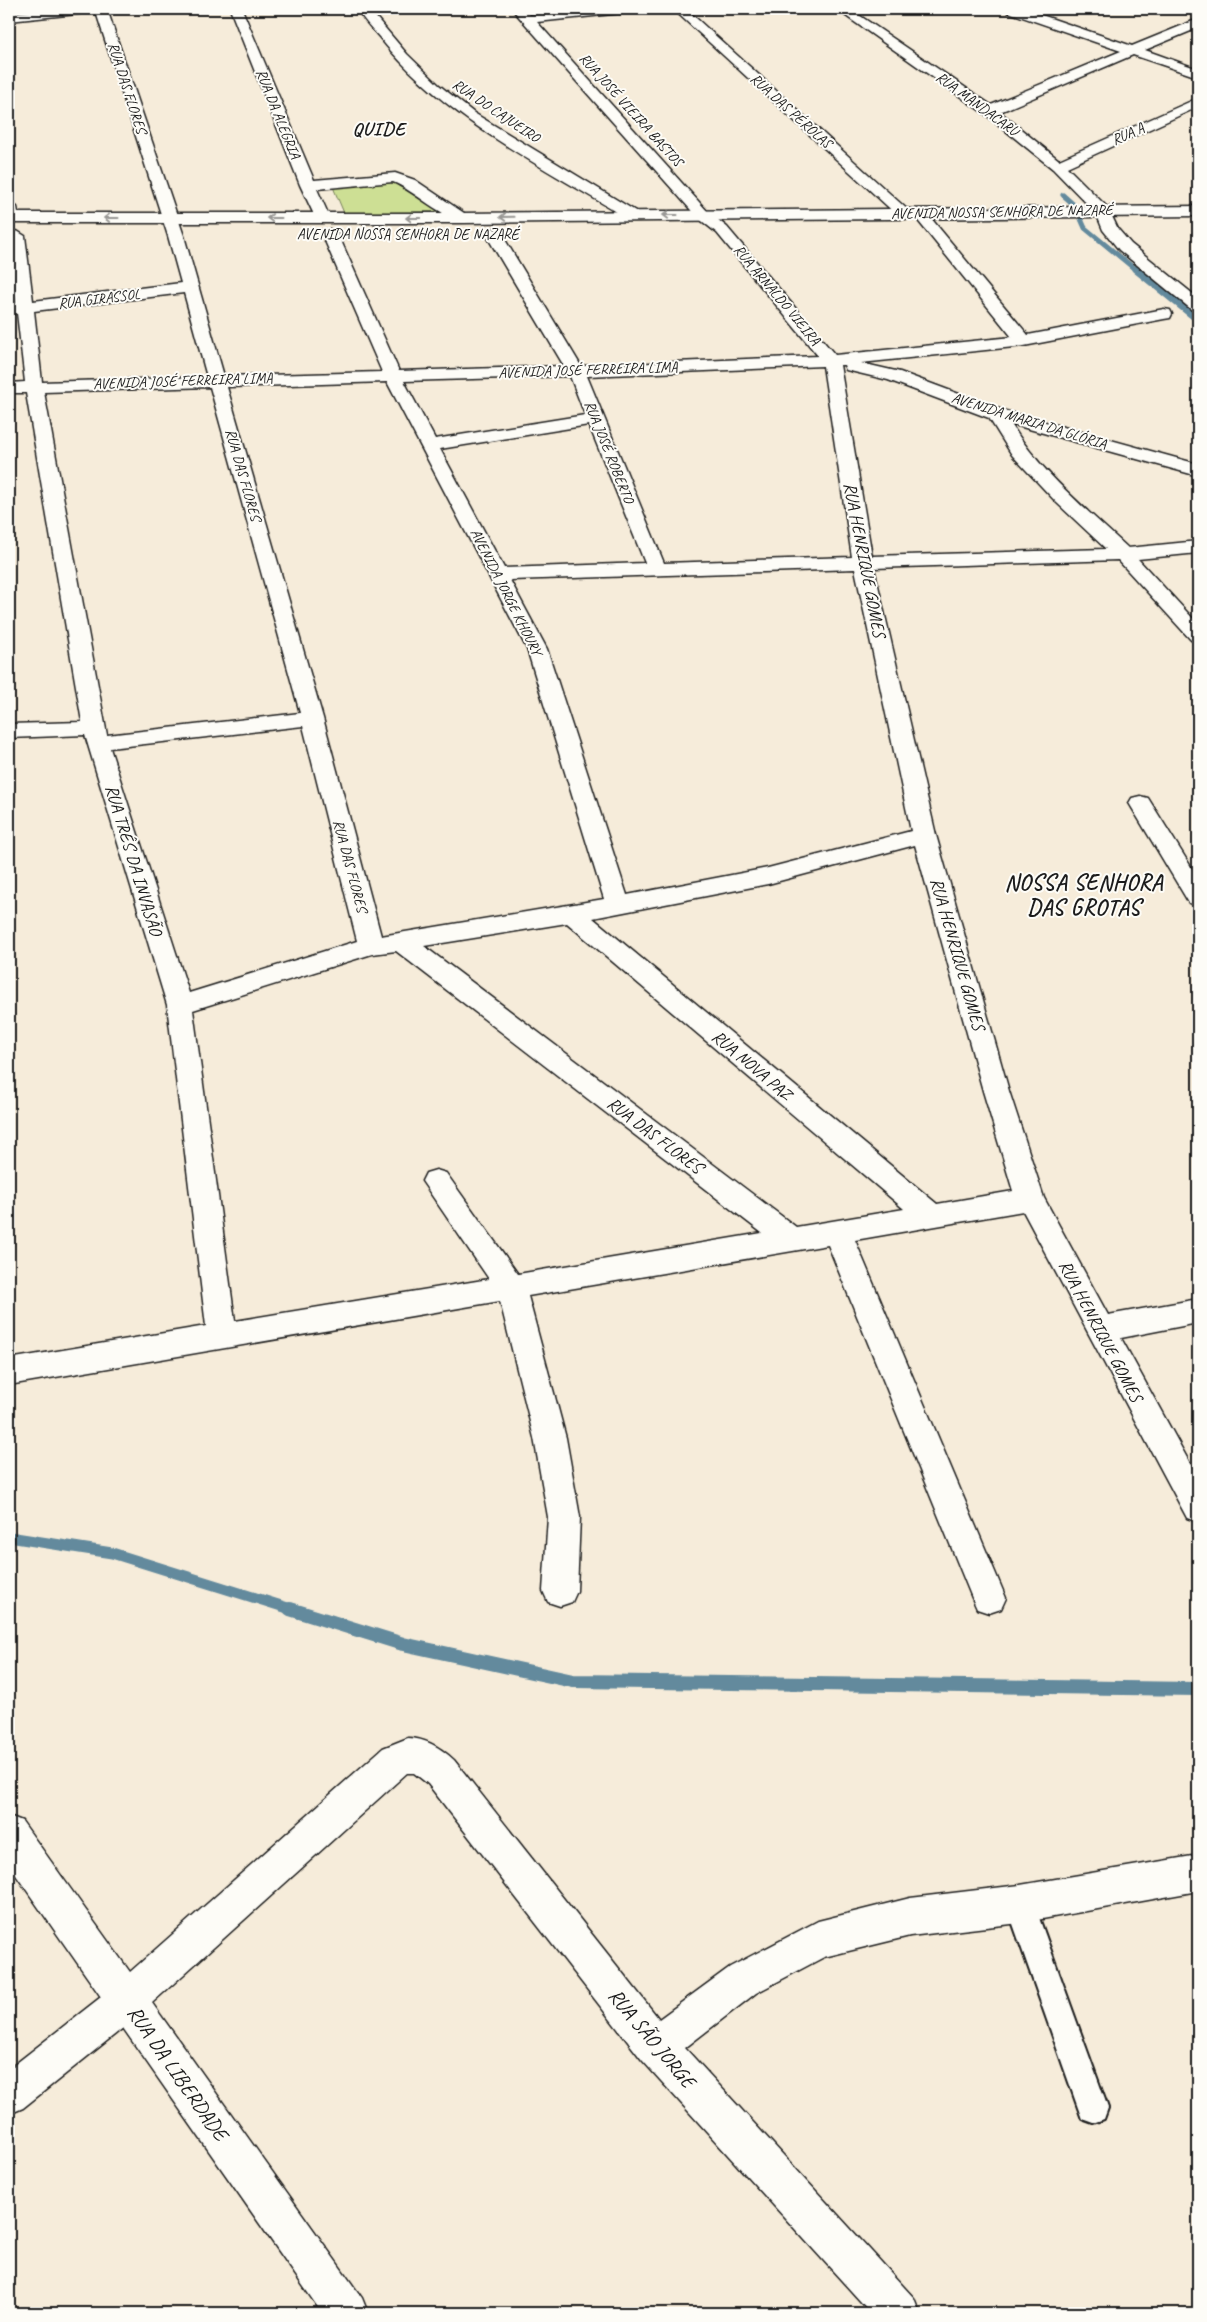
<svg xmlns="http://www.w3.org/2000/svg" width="1207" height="2322" viewBox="0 0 1207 2322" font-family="Caveat,sans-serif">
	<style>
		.green { fill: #cddf94; stroke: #747e58 }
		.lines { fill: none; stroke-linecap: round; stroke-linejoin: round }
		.stream-far3 { stroke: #638a9d; stroke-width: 5 }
		.stream-far2 { stroke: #638a9d; stroke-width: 7 }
		.stream-far1 { stroke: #638a9d; stroke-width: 11 }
		.stream { stroke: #638a9d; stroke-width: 14 }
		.lane-casing { stroke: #1c1c1c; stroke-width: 4 }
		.street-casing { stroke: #1c1c1c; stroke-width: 3 }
		.secondary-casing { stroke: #1c1c1c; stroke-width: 3 }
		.lane { fill: #fdfcf7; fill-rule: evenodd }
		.street { fill: #fdfcf7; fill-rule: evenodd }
		.secondary { fill: #fdfcf7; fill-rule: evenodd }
		.oneway { stroke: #989794 }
		.labels { text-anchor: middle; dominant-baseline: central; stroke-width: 4; stroke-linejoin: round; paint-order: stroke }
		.far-street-label { font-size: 15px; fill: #1c1c1c; stroke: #fdfcf7 }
		.street-label { font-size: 18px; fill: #1c1c1c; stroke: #fdfcf7 }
		.far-district-label { font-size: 19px; font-weight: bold; letter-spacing: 1px; fill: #1c1c1c; stroke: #fdfcf7 }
		.near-street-label { font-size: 21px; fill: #1c1c1c; stroke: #fdfcf7 }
		.district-label { font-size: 22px; font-weight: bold; letter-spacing: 1px; fill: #1c1c1c; stroke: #fdfcf7 }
	</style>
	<rect width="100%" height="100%" fill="#f6ecda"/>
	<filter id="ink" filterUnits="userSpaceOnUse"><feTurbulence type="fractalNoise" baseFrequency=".02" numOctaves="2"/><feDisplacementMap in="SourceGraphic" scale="10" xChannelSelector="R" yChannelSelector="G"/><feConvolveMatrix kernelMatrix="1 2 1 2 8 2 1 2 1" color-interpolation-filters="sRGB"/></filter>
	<g filter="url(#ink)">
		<!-- green -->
		<path class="green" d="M393 182 441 212 344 213 333 187Z"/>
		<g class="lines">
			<!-- stream-far3 -->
			<path class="stream-far3" d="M1063 195 1073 204
				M1081 219 1085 228 1136 270"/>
			<!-- stream-far2 -->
			<path class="stream-far2" d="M1135 269 1198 320"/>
			<!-- stream-far1 -->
			<path class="stream-far1" d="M9 1537 112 1553 294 1610"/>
			<!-- stream -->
			<path class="stream" d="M290 1609 403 1644 573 1681 1198 1689"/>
			<defs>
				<path id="lane" d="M1020 1890 1030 1894 1034 1904 1108 2108 1104 2119 1093 2123 1082 2119 1078 2108 1006 1904 1010 1894Z"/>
				<path id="street" d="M55 9H107L184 236 224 376 382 372 322 234 330 229 338 234 399 371 564 366 485 233 493 228 501 233 581 366 818 356 717 233 698 218 512 9H525L530 15 588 9H628L622 13 537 22 708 212 727 227 835 355 1012 337 915 217 912 214 915 211H925L1028 335 1164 309 1170 310 1172 314 1170 318 1164 319 1024 346 861 363 900 372 1002 410 1198 464V476L1011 424C1040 472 1086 509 1128 548L1198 541V553L1138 559 1198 624V642L1191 640 1118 560 874 568 936 835 1009 1091 1044 1198 1108 1315 1198 1299V1323L1121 1338 1198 1478V1522L1187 1518 1023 1211 855 1240 1006 1598 1001 1609 989 1613 977 1609 972 1598 828 1245 528 1296 566 1438 580 1517 577 1591 572 1602 560 1606 548 1602 543 1591 548 1517 534 1438 500 1301 9 1385V1359L206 1326 167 1005 85 735 9 738V724L82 722 26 393H9V383L25 382 17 313 9 314V304L16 303 9 236 17 231 25 236 33 301 181 283 168 236 96 12 9 21V13ZM184 293 207 377 42 382 34 311ZM840 365H844L846 370 888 380 989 418 1012 455 1057 503 1106 549 872 556ZM823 366 852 557 664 563 587 376ZM570 376 585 415 435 439 404 381ZM387 382 527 649 604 899 381 936 323 718 227 387ZM210 387 300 713 107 735 44 392ZM589 425 645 563 504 568 440 449ZM855 569 911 831 768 868 627 895 547 649 510 580ZM303 726 357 941 189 993 110 748ZM915 845 983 1091 1013 1191 937 1204 593 918 768 884ZM567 923 904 1209 796 1227 424 946ZM396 951 762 1233 518 1274 446 1173 436 1170 426 1173 422 1181 489 1279 235 1321 193 1010 372 954Z
					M230 9H242L314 180 395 173 415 180 467 215 470 218 467 221C451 225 412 189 393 182L317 189 330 218 327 221H317L300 185Z
					M357 9H369L407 54 439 85 474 113 637 212 640 215 637 218H627C540 165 445 119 380 38 372 29 363 19 357 9Z
					M673 9H686L909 211 912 214 909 217H899Z
					M836 9H850L991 105 1121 51 1008 12 1006 9H1024L1132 46 1198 19V28L1145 50 1198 69V77L1133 55 1000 112 1059 160 1198 98V107L1067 167 1108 208 1118 229 1131 244 1198 298V311L1192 310 1119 250 1103 230 1096 213 1053 169 985 114Z
					M9 202 17 207 19 218 11 223 9 222Z
					M1140 796 1148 798 1198 878V905L1189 903 1129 803 1132 798Z
					M408 1738C425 1738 441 1748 454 1760L659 2019 730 1967 818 1921 910 1898 1020 1885 1198 1855V1891L1020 1923 910 1936 824 1957 756 1993 685 2048 914 2298 920 2313H871L642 2060 428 1784 414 1773H407L152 2003 362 2298 368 2313H322L123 2028 23 2108 9 2114V2069L101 1997 9 1865V1816L22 1821 130 1972 383 1748Z"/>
				<path id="secondary" d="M1198 206V216L462 223H9V213H462Z"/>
			</defs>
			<!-- lane casing -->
			<use href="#lane" class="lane-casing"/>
			<!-- street casing -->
			<use href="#street" class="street-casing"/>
			<!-- secondary casing -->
			<use href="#secondary" class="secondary-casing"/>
			<!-- lane -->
			<use href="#lane" class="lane"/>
			<!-- street -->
			<use href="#street" class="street"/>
			<!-- secondary -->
			<use href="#secondary" class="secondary"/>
		</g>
		<!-- one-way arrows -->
		<defs><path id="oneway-shaft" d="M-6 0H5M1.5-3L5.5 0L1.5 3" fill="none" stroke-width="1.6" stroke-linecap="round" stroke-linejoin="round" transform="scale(1.25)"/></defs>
		<g class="oneway">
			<use href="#oneway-shaft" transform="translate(670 215) rotate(180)"/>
			<use href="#oneway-shaft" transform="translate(507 217) rotate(179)"/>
			<use href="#oneway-shaft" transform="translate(111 218) rotate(-180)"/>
			<use href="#oneway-shaft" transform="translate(274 218) rotate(-180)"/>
			<use href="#oneway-shaft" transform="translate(413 218) rotate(180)"/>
		</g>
	</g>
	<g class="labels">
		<!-- far-street labels -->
		<g class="far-street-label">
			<text transform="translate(127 88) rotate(72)">RUA DAS FLORES</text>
			<text transform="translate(977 104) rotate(36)">RUA MANDACARU</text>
			<text transform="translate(631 110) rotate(48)">RUA JOSÉ VIEIRA BASTOS</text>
			<text transform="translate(496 111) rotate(34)">RUA DO CAJUEIRO</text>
			<text transform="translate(791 111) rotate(42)">RUA DAS PÉROLAS</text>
			<text transform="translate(278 114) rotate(68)">RUA DA ALEGRIA</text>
			<text transform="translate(1128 134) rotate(-24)">RUA A</text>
			<text transform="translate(1002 212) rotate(-1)">AVENIDA NOSSA SENHORA DE NAZARÉ</text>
			<text x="408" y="234">AVENIDA NOSSA SENHORA DE NAZARÉ</text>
			<text transform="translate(777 295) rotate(50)">RUA ARNALDO VIEIRA</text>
			<text transform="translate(99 299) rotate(-7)">RUA GIRASSOL</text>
			<text transform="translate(588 370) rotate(-2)">AVENIDA JOSÉ FERREIRA LIMA</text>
			<text transform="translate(183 381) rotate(-2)">AVENIDA JOSÉ FERREIRA LIMA</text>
			<text transform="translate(1029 421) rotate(17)">AVENIDA MARIA DA GLÓRIA</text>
			<text transform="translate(609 452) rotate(68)">RUA JOSÉ ROBERTO</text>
			<text transform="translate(243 475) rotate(74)">RUA DAS FLORES</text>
			<text transform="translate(506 592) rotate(63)">AVENIDA JORGE KHOURY</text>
			<text transform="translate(350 866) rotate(75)">RUA DAS FLORES</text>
		</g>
		<!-- street labels -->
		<g class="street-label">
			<text transform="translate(865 560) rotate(79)">RUA HENRIQUE GOMES</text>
			<text transform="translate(134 860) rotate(73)">RUA TRÊS DA INVASÃO</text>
			<text transform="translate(958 954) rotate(74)">RUA HENRIQUE GOMES</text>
			<text transform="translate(752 1065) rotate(40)">RUA NOVA PAZ</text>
			<text transform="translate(655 1135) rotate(37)">RUA DAS FLORES</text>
			<text transform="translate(1101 1331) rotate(62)">RUA HENRIQUE GOMES</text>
		</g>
		<!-- far-district labels -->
		<g class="far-district-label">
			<text x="379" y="129">QUIDE</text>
		</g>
		<!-- near-street labels -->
		<g class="near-street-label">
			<text transform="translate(652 2038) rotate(50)">RUA SÃO JORGE</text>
			<text transform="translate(178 2073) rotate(55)">RUA DA LIBERDADE</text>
		</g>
		<!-- district labels -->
		<g class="district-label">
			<text x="1084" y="883">NOSSA SENHORA<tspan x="1084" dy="25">DAS GROTAS</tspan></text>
		</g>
	</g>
	<!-- margin -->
	<rect width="1207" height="2322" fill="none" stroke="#fdfcf7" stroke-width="30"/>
	<rect x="15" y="15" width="1177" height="2292" fill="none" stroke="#1c1c1c" stroke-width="2" filter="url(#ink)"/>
</svg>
